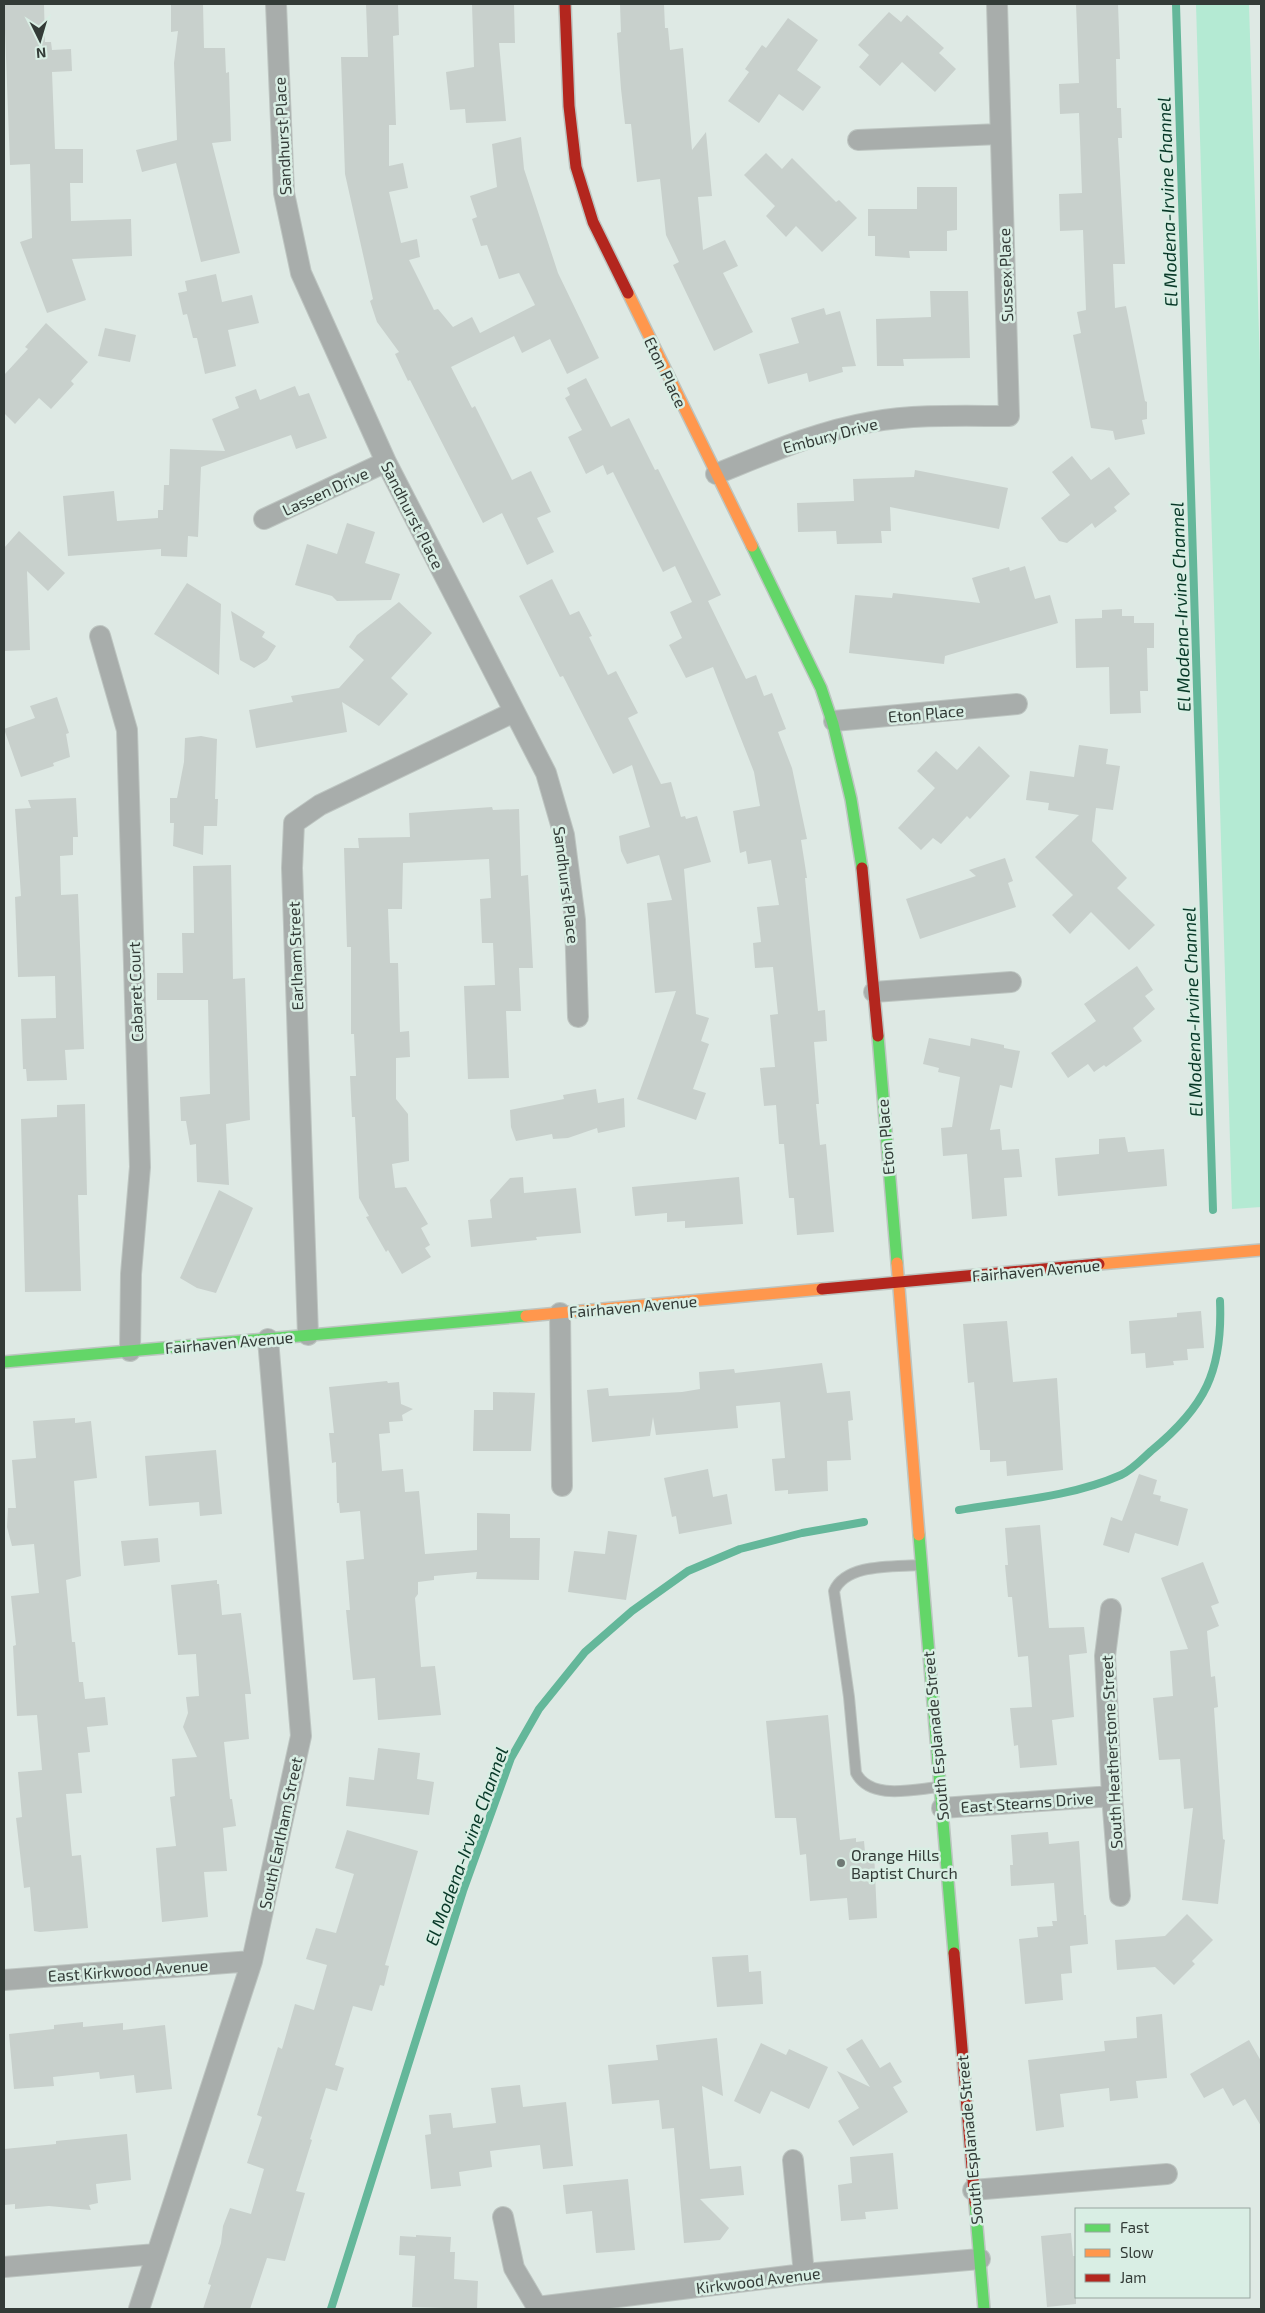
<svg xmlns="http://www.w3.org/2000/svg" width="1265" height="2313" viewBox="0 0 1265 2313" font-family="'Exo 2',sans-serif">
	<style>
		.green { fill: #b4ead3 }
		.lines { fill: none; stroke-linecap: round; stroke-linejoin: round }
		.stream { stroke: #64b79a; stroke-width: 8 }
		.building { fill: #c8d0cc }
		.lane-casing { stroke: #bdc5c1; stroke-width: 12 }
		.street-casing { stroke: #bdc5c1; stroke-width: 22 }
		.fast-casing { stroke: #bdc5c1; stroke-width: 14 }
		.slow-casing { stroke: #bdc5c1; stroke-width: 14 }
		.jam-casing { stroke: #bdc5c1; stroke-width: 14 }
		.lane { stroke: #a8adab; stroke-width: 10 }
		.street { stroke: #a8adab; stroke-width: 20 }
		.fast { stroke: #63d668; stroke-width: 11 }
		.slow { stroke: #ff974d; stroke-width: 11 }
		.jam { stroke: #b3261e; stroke-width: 11 }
		.poi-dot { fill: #6f7874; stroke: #d9eee4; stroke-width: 2 }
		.labels { text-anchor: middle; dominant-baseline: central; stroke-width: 5; stroke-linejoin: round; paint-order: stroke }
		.street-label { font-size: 16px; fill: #333b37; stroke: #d9eee4 }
		.poi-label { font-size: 16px; fill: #333b37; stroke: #d9eee4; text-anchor: start }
		.water-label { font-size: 18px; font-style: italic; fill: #083928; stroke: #d9eee4 }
	</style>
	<rect width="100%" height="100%" fill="#dee9e4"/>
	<!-- green -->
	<path class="green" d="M1196 4H1249L1261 400V1207L1232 1209Z"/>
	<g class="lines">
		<!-- stream -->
		<path class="stream" d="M1176 4 1213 1210
			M959 1510C1012 1501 1071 1497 1121 1475 1132 1470 1142 1459 1151 1451 1205 1407 1223 1371 1220 1301
			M331 2309 463 1891 511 1758 539 1709 585 1652 632 1611 688 1571 740 1549 802 1533 864 1522"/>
	</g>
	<!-- building -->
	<path class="building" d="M4 4H44L45 42H51L52 50 71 49 72 71 52 72 55 149H83V183H70L71 221 131 219 132 256 72 259 86 300 47 313 20 242 32 238 30 164 10 165Z
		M171 4H203L204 48H225L226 73 229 72 231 141 212 143 240 253 201 262 176 163 142 172 136 150 177 140 174 63 178 31 171 32Z
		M366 4H398L399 35 393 36 396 125H389V166L403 163 408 188 389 192 401 243 417 239 420 257 409 260 434 310 438 309 453 327 472 317 480 333 535 305 519 273 499 279 487 245 481 246 472 219 477 217 470 196 497 187 492 144 521 137 524 169 558 273 599 358 567 374 550 339 522 353 514 336 451 367 472 408 475 406 512 480 531 471 551 512 537 518 554 552 527 565 502 513 483 523 410 380 408 381 395 354 399 352 377 322 370 301 373 299 345 174 341 57H368Z
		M472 4H514L515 43H499L506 121 466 123 465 109 450 110 446 72 474 67Z
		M620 4H664L665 28H668L670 50 683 48 692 150 706 132 712 196 698 197 703 250 725 240 738 266 723 273 753 332 714 351 673 265 679 262 666 235 660 179 637 182 631 124H625L621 89 617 33 621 32Z
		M1076 4H1118L1120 59H1116L1117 108H1121L1122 138H1118L1125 264H1113L1115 308 1126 306 1145 401 1147 402V419L1142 420 1145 434 1115 440 1113 431 1091 428 1073 335 1081 333 1077 312 1086 310 1083 230 1060 231 1059 194 1082 193 1079 113 1060 114 1059 84 1079 83Z
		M889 12 901 22 907 15 944 48 939 53 956 69 935 92 902 62 880 86 859 67 869 55 858 45Z
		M788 18 818 40 797 70 821 87 803 111 779 94 759 123 728 101 749 72 745 69 762 45 766 48Z
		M766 153 782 169 792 158 836 202 839 200 857 218 822 252 796 226 786 237 766 216 775 206 744 175Z
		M917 187H957V230L947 231V251H909L910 258 875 256V236H868V209H917Z
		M216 274 222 302 252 295 259 323 228 330 236 366 205 374 197 338H193L187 314 183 315 178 293 187 291 185 281Z
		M930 291H968L970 358 903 359 904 366H877L876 319 931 317Z
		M824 308 826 315 840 311 856 366 842 367 843 372 809 382 807 373 768 384 759 354 799 343 791 318Z
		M46 323 88 362 71 381 74 384 51 409 39 398 15 424 4 413V375L28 349 25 347Z
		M105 328 136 335 130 362 98 356Z
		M586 378 611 427 629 418 655 470 658 469 721 595 708 601 746 679 756 675 764 696 772 693 786 729 778 732 792 768 807 839 801 840 807 878H805L818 1011 825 1010 827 1041 814 1042 819 1104H816L820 1145 826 1144 834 1232 797 1235 794 1198H789L784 1144H779L776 1105 764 1106 760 1068 775 1067 770 1015 778 1014 773 967 755 968 753 943 761 942 757 907 779 905 771 860 748 864 746 851 740 853 733 811 760 806 754 772 713 667 686 678 669 645 682 638 670 612 692 602 675 566 663 572 613 472 607 475 603 465 586 474 568 437 582 430 565 398 570 395 567 388Z
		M295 386 299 396 309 393 327 438 296 449 291 435 201 467 198 537 188 536 187 557 161 556V549L68 556 63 496 114 491 117 521 158 518V510H163L164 485H169L170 449 225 451 212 419 239 408 235 397 256 389 260 400Z
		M1072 456 1091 480 1109 467 1130 494 1114 507 1117 511 1095 528 1092 523 1067 543 1059 541 1041 518 1070 495 1052 472Z
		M915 470 1008 488 999 529 890 507 891 531H881L882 543 837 544 836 531 798 532 797 503 854 501 853 479 914 477Z
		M347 523 375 532 365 563 400 574 391 600 337 601 332 596 295 585 307 544 337 554Z
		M19 531 65 573 48 591 27 571 30 650 4 651V548Z
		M1025 566 1035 599 1050 595 1058 623 945 656 944 664 849 653 855 595 892 598 893 593 980 603 972 578 1009 567 1010 571Z
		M552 579 570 615 579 611 592 636 589 637 608 675 616 671 638 713 628 718 661 784 671 782 681 817 685 816 686 819 697 816 711 862 684 869 696 1014 709 1018 701 1041 709 1044 693 1089 706 1093 696 1120 637 1099 676 991 655 993 647 903 672 900 659 855 627 864 621 851 619 836 650 827 632 765 613 774 563 676 560 677 519 596Z
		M187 583 221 604 219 675 154 634Z
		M399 602 432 633 391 678 408 694 379 726 342 702 347 732 256 748 249 710 293 702 291 696 339 688 364 660 349 647 357 635Z
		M1122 609V616H1134V623H1154V648H1147L1148 691H1140L1141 713 1110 714 1109 667 1076 668 1075 619 1102 618V610Z
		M231 611 265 632 262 637 276 646 267 660 254 668 240 660Z
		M57 697 69 733 66 734 70 757 53 763 54 766 21 777 4 729 35 718 30 706Z
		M201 736 217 739 215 799H218L217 826H204L203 855 173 846 174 823H170V798H177L184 762 185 738Z
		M1079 745 1108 749 1106 764 1120 766 1113 810 1096 808 1092 841 1127 878 1117 888 1155 925 1129 950 1091 912 1070 934 1052 915 1073 895 1035 857 1079 815 1048 810 1049 803 1026 800 1030 771 1074 777Z
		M979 746 1010 776 970 819 967 816 941 844 933 838 921 850 898 828 935 788 917 771 936 751 957 770Z
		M76 798 78 837H73V855L60 856 61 895 78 894 84 1049 65 1050 67 1080 27 1081 26 1069H23L21 1019 56 1018 55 976 18 977 15 897 21 896 15 809 31 808 28 800Z
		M492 807 493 810 519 809 521 876 528 875 533 968H519L521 1011H506L509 1078 468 1079 464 986 495 985 493 943H482L480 899 491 898 489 859 403 863 402 909H388L390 963H398L400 1032 409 1031 410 1057 396 1058V1099L408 1114 409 1161 392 1164 395 1188 406 1187 428 1224 421 1228 430 1245 425 1248 431 1257 402 1274 388 1250 386 1252 366 1217 369 1216 359 1198 355 1117H352L350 1076H356L354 1034H351V947H347L344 848H359L358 838 410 837 409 813Z
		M1005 858 1013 881 1008 883 1016 907 920 939 906 899 976 876 969 870Z
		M231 865 233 979 245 978 250 1120 226 1124 229 1185 197 1182 196 1144 190 1145 186 1121H181L180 1097 210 1094 208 1000H157V973H183L182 933H194L193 866Z
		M1137 966 1153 990 1145 996 1155 1009 1133 1028 1142 1041 1106 1067 1104 1065 1094 1072 1088 1064 1068 1078 1051 1053 1096 1021 1084 1004Z
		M929 1038 970 1046 971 1038 1004 1045V1048L1020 1051 1012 1088 1000 1085 990 1130 1000 1129 1002 1150 1019 1149 1022 1177 1004 1178 1007 1216 972 1219 967 1154 943 1156 941 1128 952 1127 960 1077 938 1072 939 1068 923 1064Z
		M596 1089 598 1103 624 1098 625 1127 598 1133 597 1128 568 1138 553 1139 552 1134 516 1141 511 1127 510 1110 564 1099 563 1095Z
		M85 1104 87 1195H78L81 1291 25 1292 21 1119 57 1117V1105Z
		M1125 1137 1128 1152 1164 1149 1167 1186 1058 1196 1055 1158 1099 1154V1139Z
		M523 1177 524 1193 576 1188 581 1233 536 1237 537 1240 471 1247 468 1220 492 1218 490 1200 510 1178Z
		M739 1177 743 1224 685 1228V1221L667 1222V1213L635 1216 632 1187Z
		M219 1190 253 1208 216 1293 197 1288 180 1278Z
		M1201 1311 1204 1348 1187 1349 1188 1360 1173 1361 1174 1365 1146 1368 1145 1353 1131 1354 1129 1321 1177 1317V1313Z
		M1007 1321 1013 1382 1057 1378 1063 1470 1007 1476 1006 1461 990 1462V1450H980L974 1382 968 1383 963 1324Z
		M822 1363 827 1393 850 1391 853 1420 848 1421 851 1460 827 1461 828 1491 788 1494V1490L775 1491 772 1459 785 1458 780 1402 736 1406 738 1428 656 1435 653 1417 650 1436 592 1442 587 1390 608 1388 609 1396 682 1392 700 1389 699 1372 734 1369 735 1373Z
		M387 1381 388 1383 399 1382 401 1404 413 1409 402 1415 403 1421 389 1422 390 1433 379 1434 382 1471 403 1469 405 1492 419 1491 425 1554 477 1550V1513L510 1514V1538H540L539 1580 476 1579 477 1572 434 1576V1580L418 1582V1594L415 1598 421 1667 435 1666 441 1715 378 1720 375 1678 353 1680 346 1610H350L346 1561 364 1559 360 1511 340 1513 339 1503H337L336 1462 332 1463 329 1433H334L329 1387Z
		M493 1392 535 1393 531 1451H473L474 1410H493Z
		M75 1418V1423L91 1421 97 1478 74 1481 81 1576 66 1580 72 1642H75L79 1682H83L85 1699 105 1697 108 1725 87 1727 90 1752 78 1753 82 1793 66 1794 72 1856 81 1855 88 1928 40 1932 34 1931 30 1887 24 1888 16 1818 22 1817 18 1772 42 1770 37 1715 17 1716 13 1646 16 1645 11 1596 39 1593 34 1544 12 1546 7 1527 8 1508H16L12 1460 36 1458 33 1421Z
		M216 1450 222 1514 200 1516 199 1502 149 1506 145 1456Z
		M708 1469 713 1497 727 1494 732 1524 679 1534 676 1516 672 1517 664 1478Z
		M1139 1474 1157 1480 1153 1494 1161 1496 1160 1501 1188 1509 1178 1546 1135 1533 1129 1553 1103 1545 1111 1517 1122 1521Z
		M1040 1525 1049 1628 1084 1627 1087 1653 1069 1655 1074 1717 1052 1720 1057 1765 1020 1768 1018 1745 1014 1746 1010 1708 1032 1707 1028 1656 1018 1657 1012 1597H1008L1005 1565H1008L1005 1528Z
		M608 1531 637 1535 626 1600 568 1592 574 1551 605 1554Z
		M158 1538 160 1562 124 1566 121 1541Z
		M1203 1562 1219 1603 1211 1606 1219 1626 1207 1631 1211 1677 1215 1676 1218 1707 1214 1708 1223 1839 1225 1840 1218 1904 1182 1900 1193 1808 1184 1809 1180 1759 1159 1760 1153 1698 1173 1696 1170 1651 1188 1649 1161 1578Z
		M217 1580V1584H219L222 1615 241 1613 251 1694H245L249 1739 224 1742 230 1799H232L236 1826 223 1828 227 1871 204 1872 208 1917 162 1922 156 1848 176 1846 170 1797 175 1796 172 1759 197 1757 183 1727 188 1713 186 1697 199 1696 196 1654 178 1655 171 1585Z
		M828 1715 840 1840 856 1838V1842L864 1841 865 1852 874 1851 877 1918 849 1920 847 1898 810 1901 806 1854 800 1855 796 1818H775L766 1721Z
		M378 1748 420 1753 417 1779 434 1782 429 1815 346 1806 349 1777 374 1780Z
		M347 1830 418 1851 385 1965 389 1966 384 1986 380 1985 372 2011 353 2006 335 2065 344 2068 337 2091 326 2088 310 2139 312 2140 296 2191 305 2193 285 2261 267 2258 250 2309H203L211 2285 208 2284 221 2243 223 2226 230 2208 251 2214 264 2169 247 2163 262 2117 257 2115 278 2047 282 2049 295 2004 314 2010 327 1965 306 1959 316 1928 336 1933 354 1874 335 1868Z
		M1048 1832 1049 1844 1079 1841 1084 1915H1086L1088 1944 1070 1946 1072 1973 1061 1974 1063 2000 1025 2004 1019 1939 1038 1937 1037 1927 1053 1926 1052 1921H1057L1054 1883 1011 1886 1010 1865H1013L1011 1835Z
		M1187 1914 1213 1940 1192 1961 1195 1964 1174 1985 1155 1967 1117 1970 1115 1940 1165 1936Z
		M748 1955 749 1972 761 1971 763 2004 717 2007 712 1957Z
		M1162 2014 1167 2078 1136 2081 1138 2098 1110 2101 1109 2088 1060 2094 1064 2127 1036 2131 1028 2060 1105 2051 1104 2041 1137 2038 1136 2017Z
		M83 2022V2027L123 2023V2030L165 2025 172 2089 136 2093 134 2075 100 2079 99 2072 53 2077 54 2086 14 2089 9 2034 54 2029V2025Z
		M717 2038 723 2096 702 2086 710 2169 741 2166 744 2195 700 2199 729 2228 720 2240 684 2243 674 2128 662 2129 659 2100 612 2104 608 2065 658 2060 656 2045Z
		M862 2039 880 2068 890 2062 902 2082 893 2087 908 2112 853 2146 838 2121 859 2108 837 2071 870 2087 846 2049Z
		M1249 2040 1261 2061V2126L1245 2099 1233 2106 1223 2088 1204 2098 1190 2074Z
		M761 2043 786 2055 789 2049 828 2067 809 2109 771 2091 760 2114 734 2101Z
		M520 2085 523 2107 566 2102 573 2166 543 2169 540 2145 490 2151 492 2167 459 2172 461 2186 431 2189 425 2135 431 2134 429 2115 451 2113 453 2128 496 2123 491 2088Z
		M127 2134 131 2180 96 2184 98 2203 89 2205 91 2210 49 2206 15 2209V2204L4 2205V2149L56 2144V2141Z
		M893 2153 898 2209 865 2212 866 2219 841 2221 838 2185 852 2183 850 2157Z
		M628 2179 635 2250 596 2253 592 2211 566 2214 563 2185Z
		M1071 2233 1073 2256H1076V2304L1047 2307 1041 2236Z
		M416 2235 451 2237 450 2252H455L454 2279 478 2281 477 2309 412 2307 415 2256 399 2255 400 2236 416 2237Z"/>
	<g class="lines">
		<defs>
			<path id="lane" d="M920 1565C894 1567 846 1563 834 1591L849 1697 856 1773C871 1801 914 1789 940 1787"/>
			<path id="street" d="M276 4 284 193 301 273 386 462 546 773 564 835 575 920 578 1017
				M858 140 1000 134
				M716 474C766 454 818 431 871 422 916 414 963 416 1009 416L997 4
				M264 519 386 462
				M100 636 127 730 140 1167 131 1274 130 1351
				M834 721 1017 704
				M874 992 1011 982
				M560 1313 562 1486
				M308 1335 292 868 294 823 320 805 514 712
				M1111 1609 1105 1656 1112 1796 1120 1896
				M942 1808 1112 1796
				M4 1980 252 1961
				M793 2160 804 2274
				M973 2190 1167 2174
				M503 2217 514 2268 537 2307 804 2274 980 2259
				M4 2267 156 2254
				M139 2309 252 1961 301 1736 268 1339"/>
			<path id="fast" d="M752 546 821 688 833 724 851 799 862 868
				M878 1036 897 1263
				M4 1362 526 1316
				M919 1535 954 1953
				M975 2203 984 2309"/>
			<path id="slow" d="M628 293 752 546
				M897 1263 919 1535
				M1099 1264 1261 1250
				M526 1316 822 1289"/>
			<path id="jam" d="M565 4 569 106 576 167 593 222 628 293
				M862 868 878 1036
				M822 1289 1099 1264
				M954 1953 975 2203"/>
		</defs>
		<!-- lane casing -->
		<use href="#lane" class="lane-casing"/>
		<!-- street casing -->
		<use href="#street" class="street-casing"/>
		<!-- fast casing -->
		<use href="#fast" class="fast-casing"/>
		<!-- slow casing -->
		<use href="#slow" class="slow-casing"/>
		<!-- jam casing -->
		<use href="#jam" class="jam-casing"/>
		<!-- lane -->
		<use href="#lane" class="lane"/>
		<!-- street -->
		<use href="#street" class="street"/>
		<!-- fast -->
		<use href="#fast" class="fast"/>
		<!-- slow -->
		<use href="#slow" class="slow"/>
		<!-- jam -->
		<use href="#jam" class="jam"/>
	</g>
	<!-- markers -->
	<circle class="poi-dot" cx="841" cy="1863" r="5"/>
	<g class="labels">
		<!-- street labels -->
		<g class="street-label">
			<text transform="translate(282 136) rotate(-93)">Sandhurst Place</text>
			<text transform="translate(1005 275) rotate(-92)">Sussex Place</text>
			<text transform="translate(666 372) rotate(64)">Eton Place</text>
			<text transform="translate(830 435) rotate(-15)">Embury Drive</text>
			<text transform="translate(325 491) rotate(-25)">Lassen Drive</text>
			<text transform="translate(413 515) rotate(63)">Sandhurst Place</text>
			<text transform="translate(926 713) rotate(-5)">Eton Place</text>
			<text transform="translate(567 885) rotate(83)">Sandhurst Place</text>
			<text transform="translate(295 956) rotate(-92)">Earlham Street</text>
			<text transform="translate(135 992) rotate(-92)">Cabaret Court</text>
			<text transform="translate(885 1137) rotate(-95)">Eton Place</text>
			<text transform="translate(1036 1270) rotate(-5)">Fairhaven Avenue</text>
			<text transform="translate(633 1306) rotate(-5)">Fairhaven Avenue</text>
			<text transform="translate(229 1342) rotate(-5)">Fairhaven Avenue</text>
			<text transform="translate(935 1736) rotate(-95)">South Esplanade Street</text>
			<text transform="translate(1111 1752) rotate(-93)">South Heatherstone Street</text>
			<text transform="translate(1027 1802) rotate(-4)">East Stearns Drive</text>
			<text transform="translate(280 1833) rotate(-78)">South Earlham Street</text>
			<text transform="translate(128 1970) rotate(-4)">East Kirkwood Avenue</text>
			<text transform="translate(969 2140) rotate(-95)">South Esplanade Street</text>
			<text transform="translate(758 2280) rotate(-7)">Kirkwood Avenue</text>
		</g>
		<!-- poi labels -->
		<g class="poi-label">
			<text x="851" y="1854">Orange Hills<tspan x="851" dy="18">Baptist Church</tspan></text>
		</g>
		<!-- water labels -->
		<g class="water-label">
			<text transform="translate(1167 202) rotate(-92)">El Modena-Irvine Channel</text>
			<text transform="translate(1180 607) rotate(-92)">El Modena-Irvine Channel</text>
			<text transform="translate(1192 1012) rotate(-92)">El Modena-Irvine Channel</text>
			<text transform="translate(466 1846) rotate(-70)">El Modena-Irvine Channel</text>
		</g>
	</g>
	<!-- border -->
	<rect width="1265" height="2313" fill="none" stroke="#333b37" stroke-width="10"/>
	<!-- legend -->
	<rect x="1075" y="2208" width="175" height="90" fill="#d9eee4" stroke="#97a69f"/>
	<rect x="1085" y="2224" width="25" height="8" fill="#63d668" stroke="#97a69f"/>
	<text x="1120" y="2233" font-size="15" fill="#333b37">Fast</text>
	<rect x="1085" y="2249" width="25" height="8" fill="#ff974d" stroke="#97a69f"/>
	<text x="1120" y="2258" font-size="15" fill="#333b37">Slow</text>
	<rect x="1085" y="2274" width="25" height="8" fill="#b3261e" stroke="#97a69f"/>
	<text x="1120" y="2283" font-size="15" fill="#333b37">Jam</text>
	<!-- north arrow -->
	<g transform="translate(40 40) rotate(175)" stroke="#d9eee4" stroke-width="4" paint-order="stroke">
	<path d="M0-4L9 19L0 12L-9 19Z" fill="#333b37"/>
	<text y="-8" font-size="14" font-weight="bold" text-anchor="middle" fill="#333b37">N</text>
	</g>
</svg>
